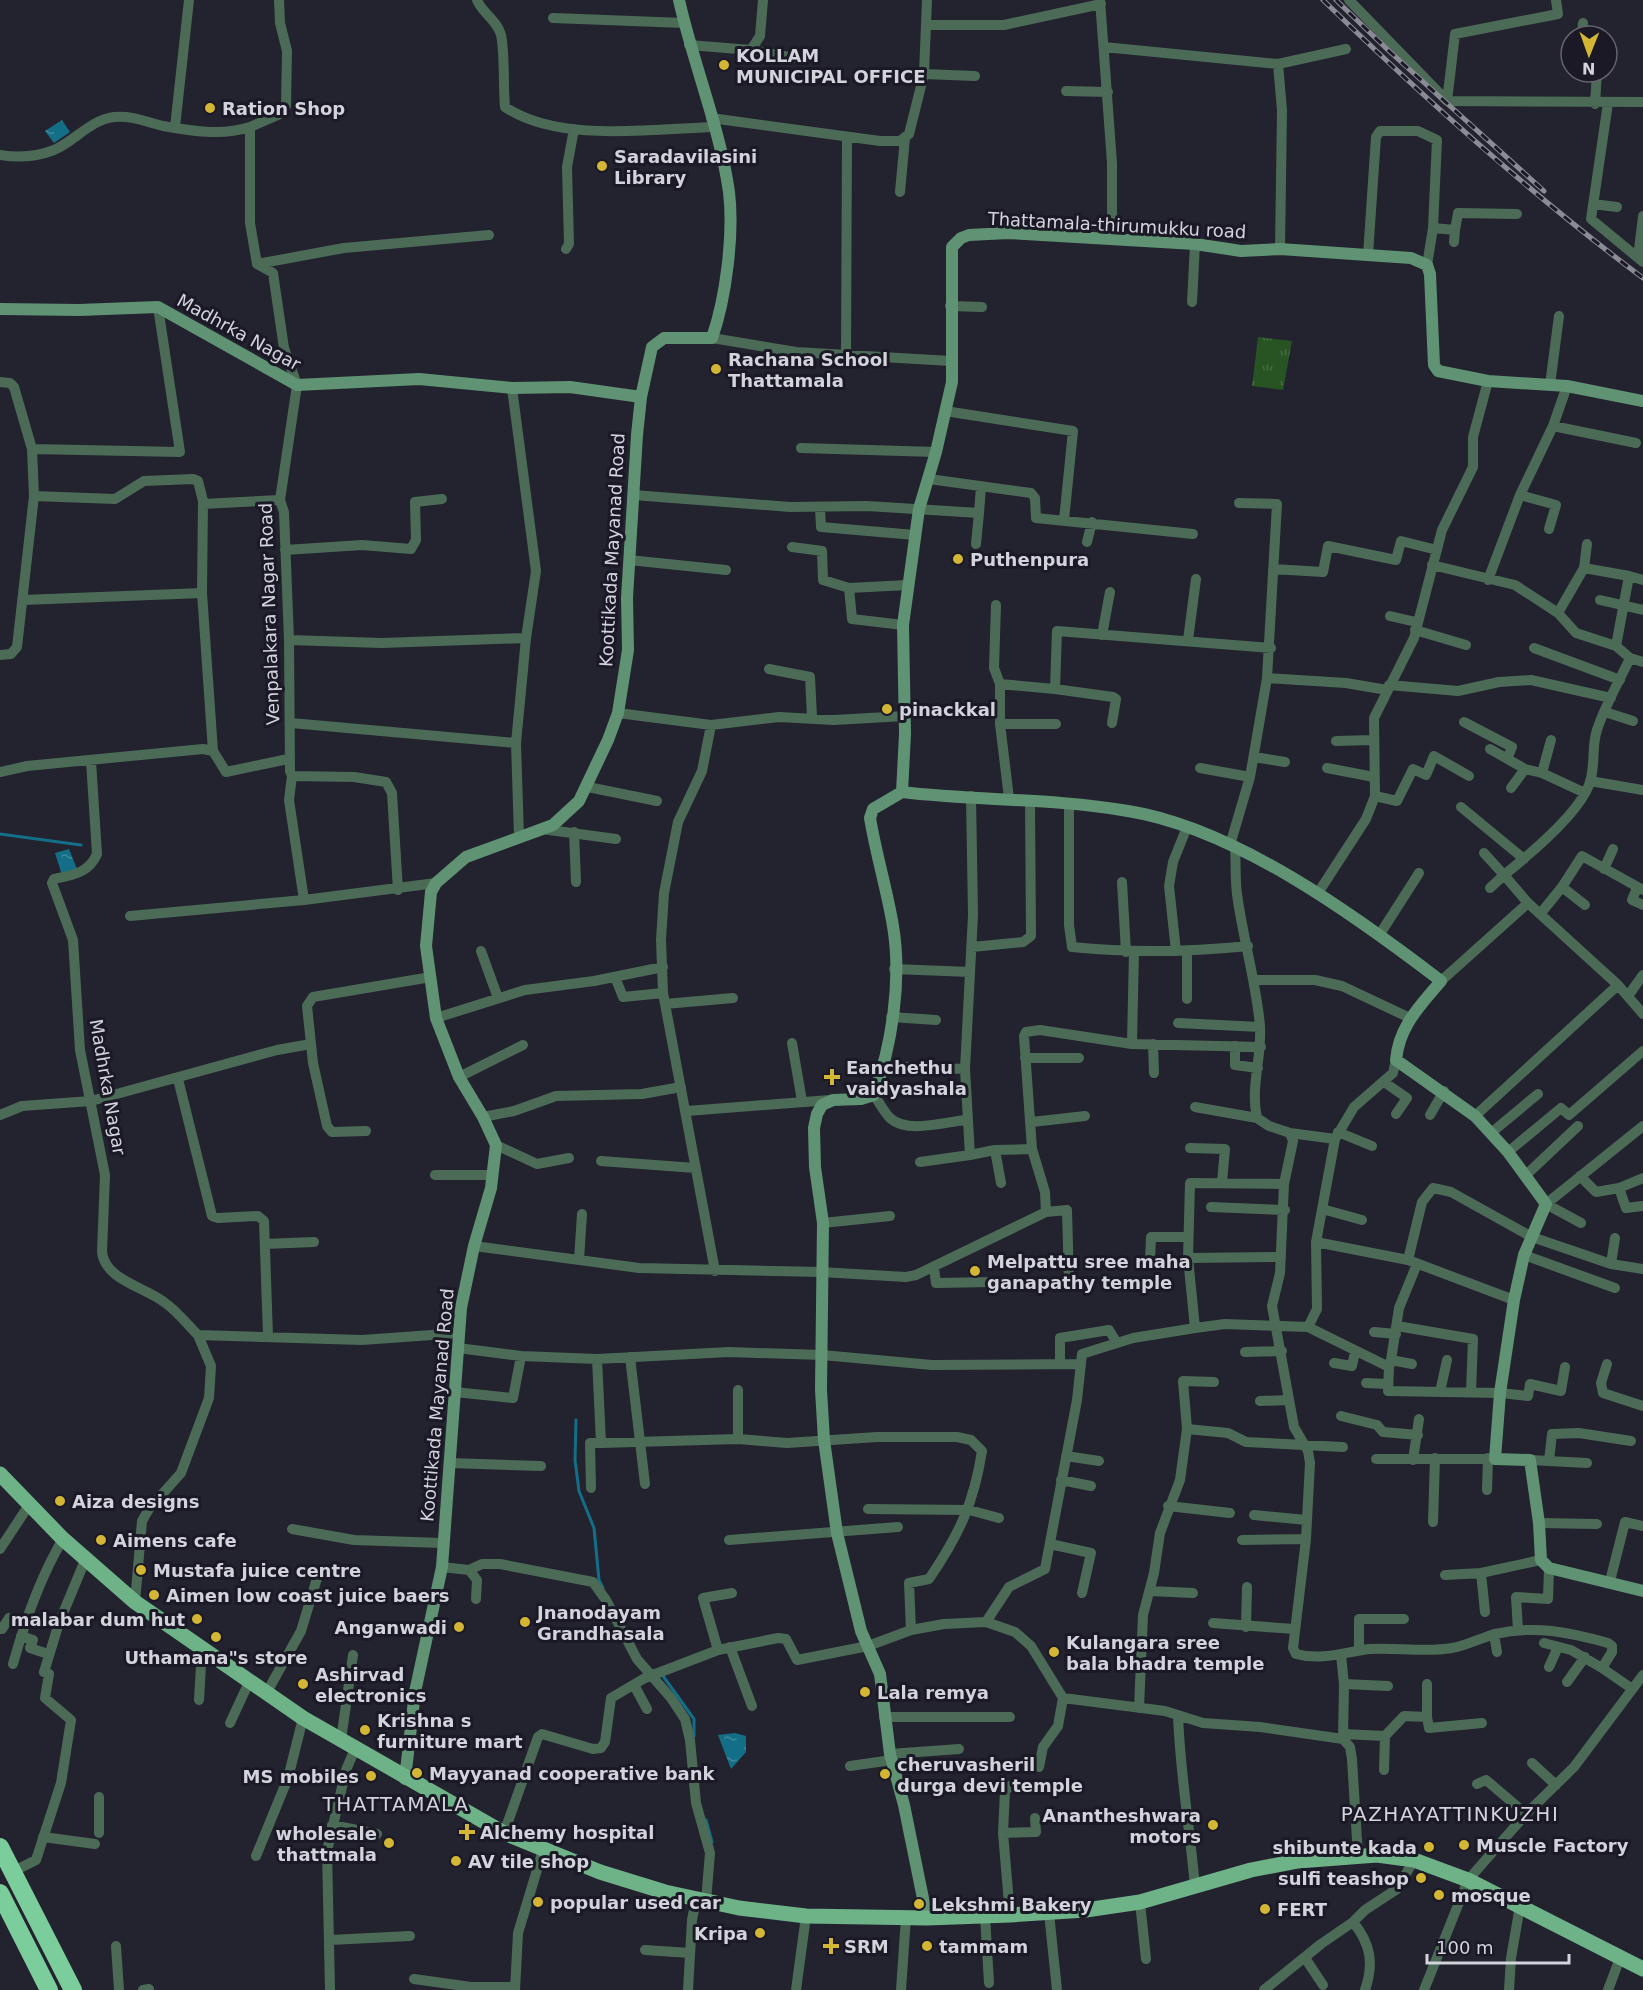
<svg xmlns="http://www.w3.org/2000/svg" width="1643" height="1990" viewBox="0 0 1643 1990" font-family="'DejaVu Sans',sans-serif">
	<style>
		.park { fill: url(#park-tufts) }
		.water { fill: url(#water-ripples) }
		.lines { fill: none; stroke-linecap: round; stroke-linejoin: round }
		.stream { stroke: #136f87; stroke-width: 3 }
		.street { stroke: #4b6b57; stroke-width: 10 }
		.secondary { stroke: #5f9373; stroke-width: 12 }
		.primary { stroke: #6eb288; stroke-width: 15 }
		.highway { stroke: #7bce9c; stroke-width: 18 }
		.rail-casing { stroke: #8b8b96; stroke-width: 5 }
		.rail { stroke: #1a1925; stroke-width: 3; stroke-dasharray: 9; stroke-linecap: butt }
		.poi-dot { fill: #d4b635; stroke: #1a1925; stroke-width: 2 }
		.labels { text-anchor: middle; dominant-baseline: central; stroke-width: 6; stroke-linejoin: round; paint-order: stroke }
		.poi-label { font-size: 18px; font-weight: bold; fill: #d3d3dc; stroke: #1a1925; text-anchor: start }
		.street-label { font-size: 18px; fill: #d3d3dc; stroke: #1a1925 }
		.neighbourhood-label { font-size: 20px; letter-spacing: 1.5px; fill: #d3d3dc; stroke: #1a1925 }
	</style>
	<defs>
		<pattern id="park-tufts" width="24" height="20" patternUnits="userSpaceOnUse" patternTransform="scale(1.5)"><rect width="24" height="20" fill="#285423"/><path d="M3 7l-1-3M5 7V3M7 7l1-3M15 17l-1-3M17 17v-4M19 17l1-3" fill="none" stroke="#466c42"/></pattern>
		<pattern id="water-ripples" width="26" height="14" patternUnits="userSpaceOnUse" patternTransform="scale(1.5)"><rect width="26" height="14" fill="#136f87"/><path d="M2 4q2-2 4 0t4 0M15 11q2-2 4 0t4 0" fill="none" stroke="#40899d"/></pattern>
	</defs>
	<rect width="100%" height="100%" fill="#23222f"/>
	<!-- park -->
	<path class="park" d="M1258 337 1292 341 1283 390 1252 386Z"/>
	<!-- water -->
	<path class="water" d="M62 120 70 132 54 143 45 131Z
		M69 849 77 869 62 875 55 853Z
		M735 1733 746 1736V1752L731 1769 718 1735Z"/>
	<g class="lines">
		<!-- stream -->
		<path class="stream" d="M0 834 81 845
			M576 1420 575 1460 579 1491 594 1528 599 1580 603 1588
			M663 1676 694 1719V1736
			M706 1820 712 1842"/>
		<!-- street -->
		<path class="street" d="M477 0C482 13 497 20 501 35 505 53 503 87 505 107 558 143 651 129 713 127
			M1100 0 1112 163V239
			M1349 0 1447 101
			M1556 0 1558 14 1455 34 1447 101 1643 102
			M553 18 684 23
			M926 25H1004L1101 4
			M1582 36 1583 23
			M689 45 751 50 760 36 763 0
			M1104 47 1278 64 1346 49
			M751 50 795 58
			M1278 64 1282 110 1280 249
			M924 74 975 76
			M1066 91 1108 92
			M1608 103 1591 219 1643 262
			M1595 104 1597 72
			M711 118 880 141H900L909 134 924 74 927 0
			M175 127 189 0
			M250 127 278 115 286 106 287 51 280 23 279 0
			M0 155C18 158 36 157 54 150 75 141 90 120 114 117 132 115 146 122 163 126 191 131 222 136 250 127V223L257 264 273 273 284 348 297 385 280 500 284 512 289 640 290 771 292 776 354 777 386 782 392 793 398 890
			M900 192 905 138
			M1593 204 1617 207
			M1433 228 1455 230 1458 213 1517 214
			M1454 242 1455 230
			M566 249 569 244 567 167 574 129
			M1368 255 1376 137 1380 131H1418L1437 140 1433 228 1427 265
			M1638 258 1643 216
			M257 264 344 248 489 235
			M1192 302 1195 244
			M950 306 982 307
			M712 338 796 352 951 361
			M846 356 847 137
			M0 382 10 383 14 387 32 449 34 496 17 647 11 654 0 655
			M1550 385 1559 316
			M512 388 536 571 526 638 516 743 519 837
			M945 411 1073 431 1064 520
			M1553 426 1636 443
			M801 448 936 452
			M32 449 180 452 158 307
			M929 479 1031 493 1035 498 1036 518 1193 534
			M633 495 790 507 867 506 979 513 976 544
			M1520 495 1556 505 1549 529
			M34 496 115 499 144 481 193 479 198 481 203 501 202 593 213 751
			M203 504 280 500
			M820 508 821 527 915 535
			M979 513 981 487
			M1087 542 1092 522
			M792 547 822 551 823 580 849 588 852 619 903 625
			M285 550 362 545 411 549 416 540 415 502 442 499
			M629 560 726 570
			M1432 565 1515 585 1558 613 1576 633 1616 646 1630 658
			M1584 568 1587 544
			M1273 569 1323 572 1328 546 1396 560 1401 541 1437 550
			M1629 576 1643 580
			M1488 580 1520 495 1553 426 1567 386
			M849 588 908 585
			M23 600 202 593
			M1600 600 1643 610
			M996 605 994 668 1000 684V724L1009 798
			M1558 613 1584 568 1629 576 1616 646
			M1390 616 1416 622
			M1415 630 1466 645
			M1102 635 1110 592
			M289 640 382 643 526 638
			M1188 640 1196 579
			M1534 648 1620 680
			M769 669 810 677 812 717
			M1267 678 1346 683 1387 690
			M1000 684 1055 689 1057 631 1271 648
			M1389 685 1458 691 1499 682 1531 680 1611 698
			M1055 689 1113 697 1116 699 1112 723
			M1605 712 1633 721
			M618 713 711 725 779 717 834 720 905 716
			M1464 722 1512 747 1508 757
			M291 723 516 743
			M1000 724H1056
			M711 725 702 771 678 822 664 893 661 940 663 993 715 1271
			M1336 741 1373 740
			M1490 749 1525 769 1542 773 1585 793
			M1254 757 1285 762
			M91 761 97 854C89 873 73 875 54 879L52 883 73 940 80 1050 105 1175 102 1252C105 1280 145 1287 164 1302 177 1311 187 1324 198 1335L362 1340 460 1333
			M1200 768 1250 777
			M1327 768 1374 777
			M0 772 27 766 203 749 213 751 226 772 288 759
			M1542 773 1551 740
			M292 776 289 800 304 900
			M1590 781 1643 790
			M588 787 657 801
			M1511 788 1525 769
			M1375 796 1397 801 1413 769 1426 775 1434 756 1469 776
			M1069 805V925L1072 947C1131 953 1189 952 1248 946
			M1461 807 1524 859
			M542 829 616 839
			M574 832 576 882
			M1230 845 1250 777 1267 678 1277 504 1239 503
			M1235 848C1236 863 1235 879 1237 894 1243 939 1256 981 1260 1026 1262 1058 1250 1087 1257 1118L1269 1126 1290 1133 1293 1141 1284 1184 1280 1273 1272 1306 1294 1427 1308 1451 1310 1463 1306 1539 1293 1648 1296 1654C1321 1661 1345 1652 1369 1649 1396 1647 1424 1653 1452 1648 1466 1646 1480 1638 1495 1634 1535 1625 1569 1632 1608 1643L1612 1646V1652L1602 1668 1631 1688
			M1484 853 1504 875 1490 888
			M1604 869 1613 849
			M1122 882 1126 952
			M1562 887 1585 905
			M1637 888 1632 900 1643 905
			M1318 893 1366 819 1375 796 1374 718 1414 638 1442 530 1473 467V437L1488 381
			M1528 903 1504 875C1529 855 1578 814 1589 785 1596 768 1591 747 1597 730 1605 705 1619 682 1630 658L1643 662
			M1541 913 1562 887 1582 856 1643 890
			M130 916 304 900 436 883
			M1380 934 1419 873
			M972 947 1023 942 1031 936 1030 801
			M481 951 498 998
			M1176 951 1169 886 1173 862 1187 827
			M894 969 970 972
			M615 977 623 997 663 993
			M1255 980H1315L1342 986 1410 1018
			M1441 981 1528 903 1618 985 1643 1014
			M1628 996 1643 975
			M1187 999V952
			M665 1004 733 998
			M891 1017 936 1020
			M436 1018 525 990 594 981 663 967
			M1178 1023 1260 1027
			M792 1043 802 1101
			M1132 1044 1134 951
			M1153 1044 1154 1073
			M1235 1046V1065L1258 1068
			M1025 1058H1079
			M883 1066 965 1069
			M459 1077 523 1045
			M178 1079 212 1216 218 1218 258 1216 264 1221 268 1336
			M1384 1082 1407 1098 1396 1114
			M874 1095C879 1102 884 1112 890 1118 907 1134 945 1122 966 1120
			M1195 1107 1257 1118
			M687 1111 830 1100
			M0 1115 22 1106 91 1101 277 1050 311 1044
			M1430 1115 1444 1091
			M1475 1116 1618 985
			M483 1117 514 1111 556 1096 642 1094 681 1087
			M1032 1122 1085 1116
			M366 1131 332 1132 327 1126 313 1063 307 1006 313 997 431 977
			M1338 1132 1372 1146
			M1290 1133 1335 1139
			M1491 1133 1538 1094
			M496 1145 537 1164 569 1158
			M1190 1148 1225 1149 1222 1182
			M995 1150 1001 1183
			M1508 1152 1561 1108 1569 1115 1643 1051
			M970 1155 995 1150 1032 1149
			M601 1161 695 1168
			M920 1162 970 1155 965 1069 973 915 971 796
			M435 1175H493
			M1526 1175 1578 1126
			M1580 1176 1596 1192 1619 1188 1626 1208 1643 1206
			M1619 1188 1643 1178
			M1211 1207 1285 1210
			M1322 1209 1362 1220
			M1046 1212 1067 1210 1069 1283
			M823 1223 890 1216
			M1581 1223 1546 1204 1643 1126
			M1316 1242 1408 1260 1514 1300
			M265 1244 314 1242
			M474 1246 639 1268 821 1272 906 1277 916 1275 1046 1212 1045 1192 1032 1149 1024 1036 1026 1032 1040 1030 1132 1044 1261 1047
			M1524 1255 1615 1288
			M1188 1258 1281 1257
			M579 1260 582 1214
			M1408 1260 1422 1202 1433 1188 1451 1192 1532 1237 1611 1264 1615 1238
			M1150 1263 1151 1237H1187
			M1611 1264 1643 1269
			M934 1268 936 1283 993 1282
			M1397 1326 1473 1339 1471 1392
			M1308 1327 1317 1309 1316 1242 1335 1139 1354 1107 1393 1073 1396 1060
			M1195 1328 1188 1258 1190 1183 1284 1184
			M1374 1332 1396 1334
			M458 1348 521 1356 597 1359 729 1352 822 1355 932 1365 1079 1364
			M1245 1352 1282 1351
			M630 1357 645 1484
			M1391 1360 1399 1308 1417 1264
			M1334 1363 1352 1366 1355 1352
			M1060 1364V1338L1109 1330 1117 1343
			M1607 1364 1601 1383 1603 1393 1643 1406
			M1389 1367 1388 1391 1500 1393 1528 1396 1530 1384 1561 1391 1565 1367
			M1366 1383 1386 1384
			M738 1390V1439
			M455 1392 513 1398 521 1356
			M1440 1392 1447 1360
			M1260 1401 1289 1400
			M1341 1416 1377 1425 1383 1432 1418 1435
			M1187 1429 1183 1381 1214 1382
			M601 1443 738 1439 787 1443 877 1437H957L971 1440 982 1451C974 1503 959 1535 929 1579L909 1583 911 1630
			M1066 1456 1099 1461
			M1376 1459H1495
			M1413 1460 1419 1419
			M1530 1460 1587 1463
			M1549 1461 1552 1434 1579 1433 1631 1441
			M450 1463 541 1466
			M1061 1480 1091 1486
			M591 1488 590 1443H601L597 1359
			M1487 1490 1488 1458
			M1168 1506 1230 1513
			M868 1509 969 1510 999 1518
			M1254 1515 1306 1520
			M1433 1522 1435 1458
			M1539 1523 1597 1524
			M292 1529 354 1540 442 1543
			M729 1540 898 1527
			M1242 1540 1306 1539
			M1050 1544 1091 1553 1082 1593
			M0 1549 29 1505
			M442 1567 469 1570 482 1564H500L593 1582 606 1600 637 1659 671 1698 685 1719 690 1740 696 1803 710 1853 706 1901
			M469 1570 477 1580 476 1599
			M1481 1573 1485 1612
			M1445 1575 1481 1573 1541 1560
			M1610 1581 1625 1522 1643 1526
			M1150 1591 1193 1593
			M135 1602 142 1521 149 1509 181 1473 209 1398 211 1366 198 1335
			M986 1622 1009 1587 1045 1569 1077 1400 1082 1354 1133 1338 1195 1328 1225 1324 1308 1327 1389 1367 1391 1360 1412 1364
			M1213 1623 1294 1629
			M1246 1627 1247 1587
			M0 1629H2L9 1618 25 1624
			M1518 1630 1516 1597 1548 1599 1549 1568
			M1494 1634 1497 1652
			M21 1636 33 1640 30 1648 48 1654
			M1544 1643 1571 1650 1602 1668
			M730 1647 752 1706
			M718 1650 703 1598 732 1593
			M1359 1650V1619H1404
			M1341 1655 1344 1684 1343 1738
			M13 1664C25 1621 40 1577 63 1539
			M1549 1667 1558 1647
			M1567 1682 1585 1657
			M1344 1684 1388 1686
			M634 1685 647 1709
			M267 1692 301 1631 318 1575
			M199 1700 202 1648
			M1139 1708 1143 1615 1154 1573 1160 1533 1180 1480 1187 1429 1228 1433 1246 1442 1343 1447
			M1178 1715C1180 1773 1190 1829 1195 1887
			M884 1717H1010
			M1427 1717 1429 1728 1482 1723
			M230 1723 250 1680
			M1343 1734 1385 1736 1404 1716 1427 1717V1684
			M341 1740 353 1655
			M890 1754 959 1749
			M1532 1763 1556 1785
			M850 1766 892 1760
			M1039 1767 1043 1747 1058 1726 1063 1698
			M1384 1770 1385 1736
			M1477 1784 1486 1780 1526 1814
			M332 1825 377 1834
			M99 1833V1797
			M504 1833 538 1737 542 1734 593 1749 601 1748 605 1742 611 1698 645 1678 718 1650 778 1638 786 1639 797 1660 868 1646 911 1630 944 1624 986 1622 1015 1632 1031 1646 1063 1698 1165 1711 1203 1723 1260 1727 1343 1739 1350 1747 1352 1759 1358 1856
			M1003 1833 1036 1832 1035 1818
			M43 1837 95 1844
			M256 1856 288 1778 303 1718
			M12 1872 36 1860 61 1783 71 1720 45 1698 49 1674 44 1672 59 1623 86 1558
			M1140 1902 1146 1959
			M1049 1913 1057 1990
			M1010 1915 1003 1833 1005 1791 1010 1786H1074
			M985 1916 989 1983
			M1353 1922C1371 1944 1374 1964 1365 1990
			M330 1940 410 1936
			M116 1946 119 1990
			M645 1950 690 1953
			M1305 1958 1323 1985
			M414 1979 471 1987H515
			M143 1990 149 1989
			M330 1990 327 1851 346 1770 355 1749
			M515 1990 518 1933 543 1850
			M688 1990 692 1920 696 1900
			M796 1990 806 1916
			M901 1990 906 1917
			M1264 1990 1321 1944 1353 1922 1365 1910 1397 1889 1414 1860
			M1424 1990 1468 1880 1526 1814 1574 1767 1643 1675
			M1509 1990 1511 1958 1520 1906
			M1608 1990 1620 1958"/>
		<!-- secondary -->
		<path class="secondary" d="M0 309 79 310 158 307 297 385 419 379 512 388 570 387 641 397
			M902 792C977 801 1053 798 1128 811 1235 828 1356 916 1441 981 1420 1006 1399 1026 1396 1060L1475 1116 1508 1152 1546 1204 1524 1255 1514 1300 1500 1393 1495 1459 1530 1460 1539 1523 1541 1560 1549 1568 1643 1591
			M405 1779 415 1692 442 1567 461 1308 474 1246 491 1188 496 1145 483 1117 459 1077 436 1018 426 946 431 892 436 883 466 857 553 825 579 801 608 740 618 713 628 650 627 598 637 435 641 397 652 347 664 338H712C726 298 734 234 729 192 720 128 693 63 679 0
			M927 1918 904 1805 890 1754 880 1674 861 1631 837 1533 824 1440 821 1390 823 1223 815 1167 814 1128 817 1114 822 1105 833 1100 861 1099 874 1095C892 1044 902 980 893 926 887 890 876 854 870 818L873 809 902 792 905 734 903 625 919 509 936 452 952 382V247L961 238 969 235 1008 233 1195 244 1241 251 1280 249 1411 258 1427 265 1430 274 1434 365 1438 371 1488 381 1567 386 1643 401"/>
		<!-- primary -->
		<path class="primary" d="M0 1474 63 1539 135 1602 303 1718 504 1833 600 1872 665 1892 739 1908 806 1916 927 1918 1010 1915 1086 1910 1140 1902 1251 1870 1298 1861 1377 1855 1414 1860 1468 1880 1643 1969"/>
		<!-- highway -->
		<path class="highway" d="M0 1847 73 1990
			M0 1893 49 1990"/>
		<defs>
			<path id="rail" d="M1323 0C1425 99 1529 193 1643 278
				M1336 0 1389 51 1544 191"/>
		</defs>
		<!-- rail casing -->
		<use href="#rail" class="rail-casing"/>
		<!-- rail -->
		<use href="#rail" class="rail"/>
	</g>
	<!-- markers -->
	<g class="poi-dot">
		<circle cx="724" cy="65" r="6"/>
		<circle cx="210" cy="108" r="6"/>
		<circle cx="602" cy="166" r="6"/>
		<circle cx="716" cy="369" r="6"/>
		<circle cx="958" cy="559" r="6"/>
		<circle cx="887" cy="709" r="6"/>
		<path d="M829 1068h6v6h6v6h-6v6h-6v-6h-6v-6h6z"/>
		<circle cx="975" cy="1271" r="6"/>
		<circle cx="60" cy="1501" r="6"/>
		<circle cx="101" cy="1540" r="6"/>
		<circle cx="141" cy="1570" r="6"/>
		<circle cx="154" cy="1595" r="6"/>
		<circle cx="197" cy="1619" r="6"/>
		<circle cx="525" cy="1622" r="6"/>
		<circle cx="459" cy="1627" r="6"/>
		<circle cx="216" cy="1637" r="6"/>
		<circle cx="1054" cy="1652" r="6"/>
		<circle cx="303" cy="1684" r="6"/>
		<circle cx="865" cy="1692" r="6"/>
		<circle cx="365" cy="1730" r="6"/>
		<circle cx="417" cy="1773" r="6"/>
		<circle cx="885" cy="1774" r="6"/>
		<circle cx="371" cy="1776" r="6"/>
		<circle cx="1213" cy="1825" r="6"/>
		<path d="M464 1823h6v6h6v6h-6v6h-6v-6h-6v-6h6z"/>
		<circle cx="389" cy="1843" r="6"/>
		<circle cx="1464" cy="1845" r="6"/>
		<circle cx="1429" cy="1847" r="6"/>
		<circle cx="456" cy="1861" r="6"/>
		<circle cx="1421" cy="1878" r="6"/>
		<circle cx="1439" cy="1895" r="6"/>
		<circle cx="538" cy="1902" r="6"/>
		<circle cx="919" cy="1904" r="6"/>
		<circle cx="1265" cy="1909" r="6"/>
		<circle cx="760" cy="1933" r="6"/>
		<path d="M828 1937h6v6h6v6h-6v6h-6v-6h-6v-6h6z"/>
		<circle cx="927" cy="1946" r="6"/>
	</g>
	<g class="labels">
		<!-- poi labels -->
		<g class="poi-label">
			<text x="736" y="55">KOLLAM<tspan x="736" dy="21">MUNICIPAL OFFICE</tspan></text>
			<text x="222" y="108">Ration Shop</text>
			<text x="614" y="156">Saradavilasini<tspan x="614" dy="21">Library</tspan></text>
			<text x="728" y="359">Rachana School<tspan x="728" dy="21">Thattamala</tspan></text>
			<text x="970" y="559">Puthenpura</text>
			<text x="899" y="709">pinackkal</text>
			<text x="846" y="1067">Eanchethu<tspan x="846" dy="21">vaidyashala</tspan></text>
			<text x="987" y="1261">Melpattu sree maha<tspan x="987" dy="21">ganapathy temple</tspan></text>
			<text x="72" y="1501">Aiza designs</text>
			<text x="113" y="1540">Aimens cafe</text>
			<text x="153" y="1570">Mustafa juice centre</text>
			<text x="166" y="1595">Aimen low coast juice baers</text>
			<text x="537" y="1612">Jnanodayam<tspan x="537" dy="21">Grandhasala</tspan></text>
			<text x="185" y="1619" text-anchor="end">malabar dum hut</text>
			<text x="447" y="1627" text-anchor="end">Anganwadi</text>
			<text x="1066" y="1642">Kulangara sree<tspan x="1066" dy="21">bala bhadra temple</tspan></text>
			<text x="216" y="1657" text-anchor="middle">Uthamana"s store</text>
			<text x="315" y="1674">Ashirvad<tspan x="315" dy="21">electronics</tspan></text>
			<text x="877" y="1692">Lala remya</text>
			<text x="377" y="1720">Krishna s<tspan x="377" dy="21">furniture mart</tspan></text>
			<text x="897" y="1764">cheruvasheril<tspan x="897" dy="21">durga devi temple</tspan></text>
			<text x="429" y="1773">Mayyanad cooperative bank</text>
			<text x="359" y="1776" text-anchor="end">MS mobiles</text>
			<text x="1201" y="1815" text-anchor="end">Anantheshwara<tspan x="1201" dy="21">motors</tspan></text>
			<text x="480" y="1832">Alchemy hospital</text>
			<text x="377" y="1833" text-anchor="end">wholesale<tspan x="377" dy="21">thattmala</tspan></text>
			<text x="1476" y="1845">Muscle Factory</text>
			<text x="1417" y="1847" text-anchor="end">shibunte kada</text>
			<text x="468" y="1861">AV tile shop</text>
			<text x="1409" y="1878" text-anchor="end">sulfi teashop</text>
			<text x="1451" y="1895">mosque</text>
			<text x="550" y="1902">popular used car</text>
			<text x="931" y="1904">Lekshmi Bakery</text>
			<text x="1277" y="1909">FERT</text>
			<text x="748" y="1933" text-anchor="end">Kripa</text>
			<text x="844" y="1946">SRM</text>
			<text x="939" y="1946">tammam</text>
		</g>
		<!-- street labels -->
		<g class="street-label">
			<text transform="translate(1117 225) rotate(3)">Thattamala-thirumukku road</text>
			<text transform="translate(239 332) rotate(29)">Madhrka Nagar</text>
			<text transform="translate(612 550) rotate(-87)">Koottikada Mayanad Road</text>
			<text transform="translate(269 614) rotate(-92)">Venpalakara Nagar Road</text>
			<text transform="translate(108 1087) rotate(80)">Madhrka Nagar</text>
			<text transform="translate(437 1405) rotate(-85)">Koottikada Mayanad Road</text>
		</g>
		<!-- neighbourhood labels -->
		<g class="neighbourhood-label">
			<text x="396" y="1804">THATTAMALA</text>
			<text x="1450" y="1814">PAZHAYATTINKUZHI</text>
		</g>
	</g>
	<!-- north arrow -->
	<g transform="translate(1589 54) rotate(181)"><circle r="28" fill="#1a1925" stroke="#64636e" stroke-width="1.5"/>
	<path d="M0-4.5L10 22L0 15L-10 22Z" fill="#d4b635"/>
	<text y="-9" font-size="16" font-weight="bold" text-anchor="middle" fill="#d3d3dc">N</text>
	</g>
	<!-- scale -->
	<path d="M1427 1954v9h142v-9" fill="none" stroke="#d3d3dc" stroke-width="3"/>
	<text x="1436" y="1954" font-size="18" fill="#d3d3dc" stroke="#1a1925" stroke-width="4.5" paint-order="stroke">100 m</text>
</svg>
